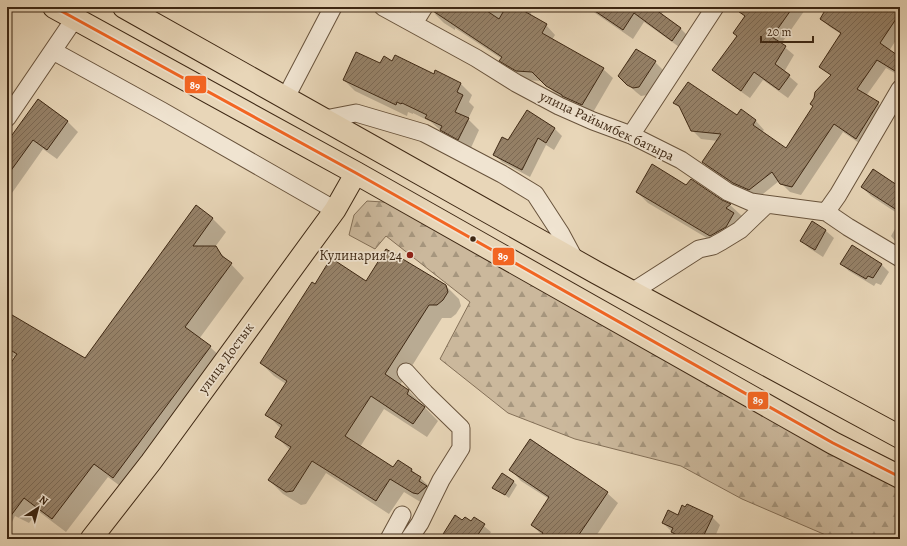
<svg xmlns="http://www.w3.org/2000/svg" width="907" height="546" viewBox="0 0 907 546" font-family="Alegreya,serif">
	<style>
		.forest { fill: url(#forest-firs); stroke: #847058 }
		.shadow { fill: #0003 }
		.building { fill: url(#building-hatch); stroke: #3d2713 }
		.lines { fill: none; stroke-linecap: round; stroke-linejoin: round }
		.minor-casing { stroke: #68533c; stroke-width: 19 }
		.major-casing { stroke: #3d2713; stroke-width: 23 }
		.highway-casing { stroke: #3d2713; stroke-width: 24 }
		.minor { stroke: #f0e4d1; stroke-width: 17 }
		.major { stroke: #e8d6b8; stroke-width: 21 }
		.highway { stroke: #e8d6b8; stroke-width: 22 }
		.bus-1-casing { stroke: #f0e4d1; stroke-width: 6 }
		.bus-1 { stroke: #f26522; stroke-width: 3 }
		.bus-dot { fill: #3d2713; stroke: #f0e4d1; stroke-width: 1.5 }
		.poi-dot { fill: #8f2418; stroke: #f0e4d1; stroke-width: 1.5 }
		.labels { text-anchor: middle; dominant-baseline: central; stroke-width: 3.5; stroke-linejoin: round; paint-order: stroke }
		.street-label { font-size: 14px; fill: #3d2713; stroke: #f0e4d1 }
		.poi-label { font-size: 14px; fill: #3d2713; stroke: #f0e4d1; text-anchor: end }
		.line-badge { stroke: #f0e4d1; stroke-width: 1.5 }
		.badge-label { font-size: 11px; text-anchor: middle; font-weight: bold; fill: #fff }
	</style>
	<defs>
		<pattern id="forest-firs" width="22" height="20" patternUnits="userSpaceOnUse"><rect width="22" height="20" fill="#cbb89c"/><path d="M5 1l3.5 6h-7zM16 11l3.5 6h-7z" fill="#a6967e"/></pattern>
		<pattern id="building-hatch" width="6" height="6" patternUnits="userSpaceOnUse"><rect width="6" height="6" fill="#968269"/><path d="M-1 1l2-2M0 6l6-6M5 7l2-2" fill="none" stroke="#7c6a55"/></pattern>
	</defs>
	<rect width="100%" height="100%" fill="#e8d6b8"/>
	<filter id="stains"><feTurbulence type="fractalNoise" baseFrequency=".005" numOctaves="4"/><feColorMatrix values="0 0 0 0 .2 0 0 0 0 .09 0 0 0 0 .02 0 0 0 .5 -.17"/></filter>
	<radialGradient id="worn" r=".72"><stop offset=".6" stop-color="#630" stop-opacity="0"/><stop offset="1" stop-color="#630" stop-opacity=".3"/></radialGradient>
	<!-- forest -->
	<path class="forest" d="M367 201 399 203 900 483V539H835L742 499 681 466 575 439 508 413 440 359 470 302 386 236 375 249 349 235 354 215Z"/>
	<!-- shadow -->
	<path class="shadow" d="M439 7H532L531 10 532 11 530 15 546 25 555 35 552 40 603 69 613 78 592 114 557 95 542 81 526 80 510 70 501 61 502 59 455 28V30L444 23 435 14Z
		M589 7H666L661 15 681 29 690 38 682 49 644 22 633 39 595 13Z
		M750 7H807L781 44 794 55 784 72 798 84 788 98 763 80 750 98 722 78 714 70 738 36Z
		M828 7H897L900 9V34L889 51 900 58V76L886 68 866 96 878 103 887 112 865 147 843 132 801 195 790 192 779 181 758 198 743 192 712 171 703 162 718 141 701 139 692 130 681 109 674 103 737 116 741 111 756 121 764 130 762 132 786 150 814 106 831 76 821 66 841 34 830 27 821 19Z
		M637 50 655 62 663 70 647 95 641 96 636 92 619 76Z
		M393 62 461 84 472 95 469 102 474 107 468 119 479 130 470 150 453 141 431 122 413 113V114L408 112 407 116 355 91 344 80 381 65Z
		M67 121 78 132 57 159 43 149 7 200V144Z
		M555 129 562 136 554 150 546 145 530 177 502 162 494 154 508 142Z
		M687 186 730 205 742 216 738 219 745 225 722 247 648 203 637 192Z
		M862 187 900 188V215L871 196Z
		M196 206 213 219 226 232 215 247 244 278 199 339 210 347 224 360 127 491 108 477 66 532 38 511 29 523 15 516 11 524 7 520V369L15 358 7 353V313L85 359Z
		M900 220V247L891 236Z
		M812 222 826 231 834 238 823 257 809 248 801 241Z
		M852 247 882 265 889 272 881 285 876 283 874 286 849 271 841 264Z
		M366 282 445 285 459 299 461 306 456 314 451 318H442L400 385 407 389 438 421 427 437 384 409 360 447 393 469 398 461 412 470 434 491 427 506 404 492 389 514 326 473 306 504 301 505 283 494 269 480 290 450 276 436 281 429 267 414 286 384 274 376 261 363 315 285Z
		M511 470 607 493 618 503 594 539H540L542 535 532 525 549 499 521 481Z
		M513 481 517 485 509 498 494 487Z
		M678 516 712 517 720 525 714 539H679L663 523Z
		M474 518 491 532 487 539H441L462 522H471Z"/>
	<!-- building -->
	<path class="building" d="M434 7H481L499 19 506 7H517L547 24 542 33 604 68 582 105 562 96V95L546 86 532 72 516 71 499 61 502 57 433 11Z
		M589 7H652L681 28 672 41 634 13 623 30Z
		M732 7H793L772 37 786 46 775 64 790 75 779 90 754 72 741 91 712 70 737 36 733 33 745 16Z
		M827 7H900V13L880 43 900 57V74L877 60 857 89 879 102 856 139 834 124 792 187 780 184 772 172 749 190 733 183 702 162 721 134 691 131 679 106 673 103 688 82 737 115 741 109 756 120 753 125 786 148 813 106 810 104 814 98 815 92 831 75 819 67 841 33 820 19Z
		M636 49 656 61 639 87 633 88 627 85 618 76Z
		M356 52 380 63 384 56 392 61 395 55 434 74 435 70 461 83 457 92 463 95 455 112 469 118 458 140 440 130 442 126 425 118 427 115 402 103 401 104 397 102 396 105 343 80Z
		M38 99 68 121 47 150 33 140 7 176V142Z
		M527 110 555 128 546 143 538 138 522 170 493 155 502 137 508 140Z
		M652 164 686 185 691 179 722 200 731 204 726 208 734 213 726 227 710 236 636 192Z
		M873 169 900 187V212L861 187Z
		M196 205 213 218 193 246H216L222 256 232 263 185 327 211 346 113 478 94 464 52 519 24 498 7 521V368L17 354 7 348V312L85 358Z
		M812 221 826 230 815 250 800 241Z
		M852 245 882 264 873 278 868 276 866 279 840 264Z
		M386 249 446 285 448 292 443 300 437 305H429L385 374 407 389 409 390 407 394 425 407 413 424 371 396 345 436 393 467 398 460 412 469 411 471 421 477 419 481 427 486 418 494 413 493 390 479 376 501 312 461 293 491 286 492 268 480 291 447 275 437 282 425 265 415 287 381 260 363 312 282 315 284 331 258 366 281Z
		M530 439 608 492 576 539H539L543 533 531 525 549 497 509 470Z
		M502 473 514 481 505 495 492 488Z
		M687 504 713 516 702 539H679L677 535 671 532 673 528 662 523 668 510 678 515 682 505 685 507Z
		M455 515 462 520 465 517 471 521 474 517 485 524 475 539H440Z"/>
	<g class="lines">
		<defs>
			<path id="minor" d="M383 7 476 58 516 83 559 106 593 121 631 135 681 160 728 192 751 202 826 212 848 227 900 258
				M414 23 424 7
				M53 51 162 111 335 210
				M286 97 333 7
				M7 118 75 18
				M325 119 356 113 424 133 502 174 535 194 561 234 575 260
				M631 135 715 7
				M826 212 838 195 900 89
				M632 292 699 249 713 246 722 241 740 230 766 205
				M406 372 425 393 461 428V448L441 480 420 523 409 539
				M389 539 402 515"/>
			<path id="major" d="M91 539 151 462 335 210 356 173"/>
			<path id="highway" d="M54 7 356 173 833 443 900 477
				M124 7 597 273 900 437"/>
		</defs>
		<!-- minor casing -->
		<use href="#minor" class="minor-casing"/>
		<!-- major casing -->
		<use href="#major" class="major-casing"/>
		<!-- highway casing -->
		<use href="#highway" class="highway-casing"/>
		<!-- minor -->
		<use href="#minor" class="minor"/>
		<!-- major -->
		<use href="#major" class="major"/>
		<!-- highway -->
		<use href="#highway" class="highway"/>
		<defs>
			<path id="bus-1" d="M54 7 356 173 833 443 900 477"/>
		</defs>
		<!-- bus-1 casing -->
		<use href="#bus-1" class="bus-1-casing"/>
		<!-- bus-1 -->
		<use href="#bus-1" class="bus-1"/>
	</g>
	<!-- markers -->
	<circle class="bus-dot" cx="473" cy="239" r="3.5"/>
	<circle class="poi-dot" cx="410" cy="255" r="4"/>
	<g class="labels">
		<!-- street labels -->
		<g class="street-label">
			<text transform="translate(607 126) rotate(25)">улица Райымбек батыра</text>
			<text transform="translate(226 358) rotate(-54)">улица Достык</text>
		</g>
		<!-- poi labels -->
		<g class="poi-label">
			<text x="402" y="255">Кулинария 24</text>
		</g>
	</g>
	<g class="line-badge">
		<rect x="184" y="75" width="23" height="19" rx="4" fill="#f26522"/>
		<rect x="492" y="247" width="23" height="19" rx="4" fill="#f26522"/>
		<rect x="747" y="391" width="22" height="19" rx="4" fill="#f26522"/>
	</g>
	<g class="badge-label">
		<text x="195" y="89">89</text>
		<text x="503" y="260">89</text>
		<text x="758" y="404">89</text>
	</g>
	<!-- margin -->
	<rect width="907" height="546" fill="none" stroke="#e8d6b8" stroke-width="24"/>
	<rect x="8" y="8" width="891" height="530" fill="none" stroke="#3d2713" stroke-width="2"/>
	<rect x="12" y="12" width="883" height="522" fill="none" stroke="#3d2713"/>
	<!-- north arrow -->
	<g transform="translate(38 508) rotate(36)" stroke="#f0e4d1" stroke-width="3" paint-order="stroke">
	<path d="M0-3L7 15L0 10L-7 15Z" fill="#3d2713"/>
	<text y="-6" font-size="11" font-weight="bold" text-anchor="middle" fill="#3d2713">N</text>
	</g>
	<!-- scale -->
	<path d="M761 36v6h52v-6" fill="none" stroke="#3d2713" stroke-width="2"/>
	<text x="767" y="36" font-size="12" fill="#3d2713" stroke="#f0e4d1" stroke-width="3" paint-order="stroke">20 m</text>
	<rect width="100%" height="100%" filter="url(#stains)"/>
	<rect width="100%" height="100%" fill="url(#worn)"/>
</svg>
